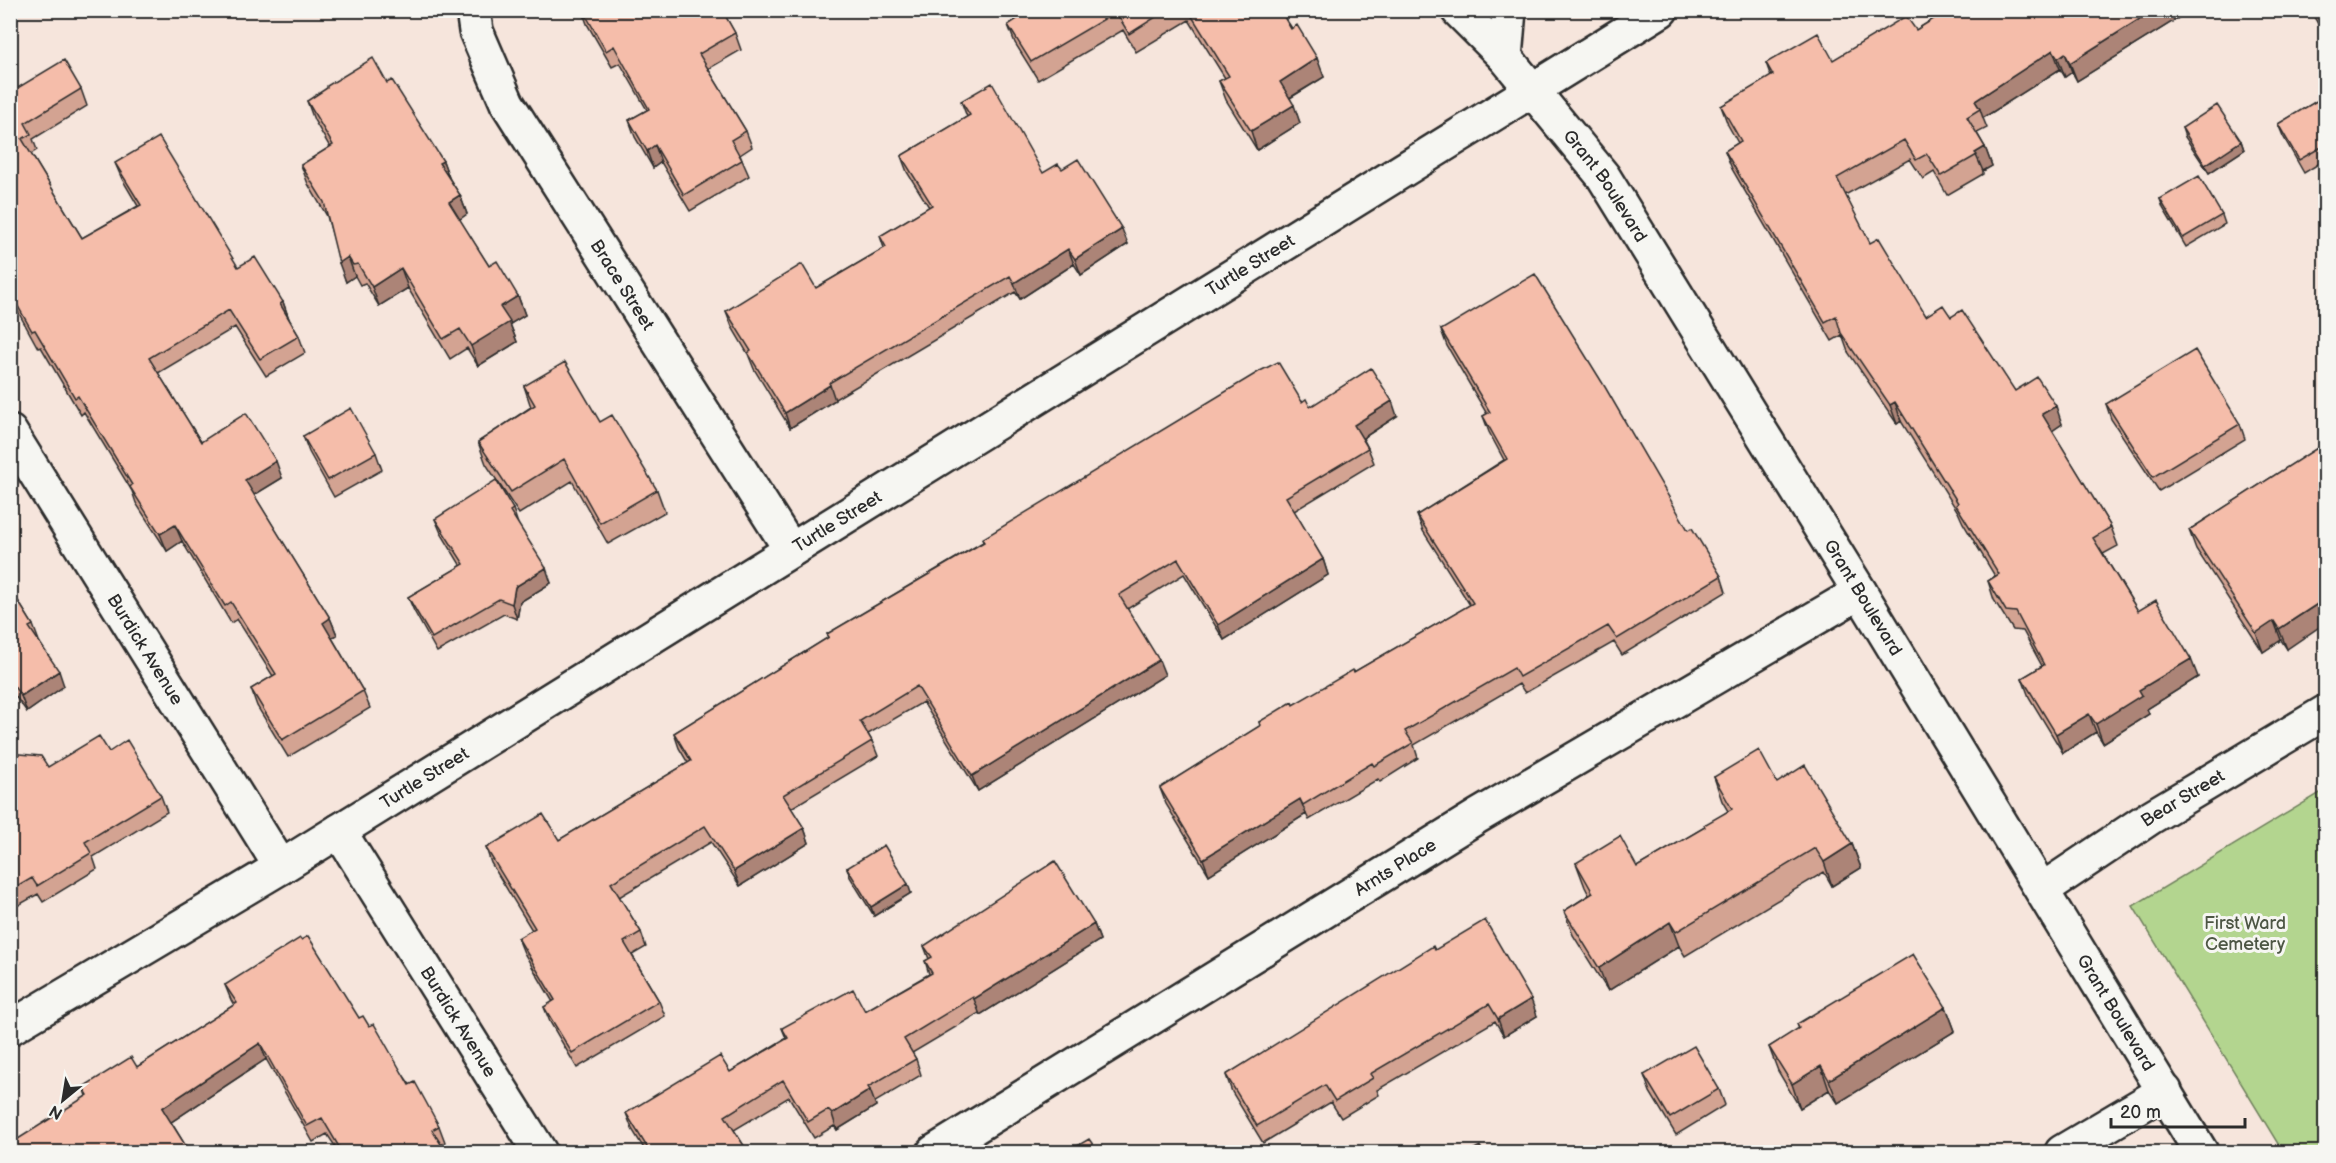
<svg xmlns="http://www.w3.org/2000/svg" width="2336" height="1163" viewBox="0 0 2336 1163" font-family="'Balsamiq Sans',sans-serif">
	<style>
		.green { fill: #b3d58f; stroke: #6f805d; stroke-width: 1.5 }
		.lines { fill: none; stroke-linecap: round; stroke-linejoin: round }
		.minor-casing { stroke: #2b2b2b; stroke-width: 38 }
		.minor { stroke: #f6f6f2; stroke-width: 33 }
		.wall { fill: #d3a392; stroke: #2b2b2b; stroke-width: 1.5 }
		.shaded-wall { fill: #ac8477; stroke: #2b2b2b; stroke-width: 1.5 }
		.building { fill: #f5bdaa; stroke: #2b2b2b; stroke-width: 1.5 }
		.labels { text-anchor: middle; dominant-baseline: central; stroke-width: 6; stroke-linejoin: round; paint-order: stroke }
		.street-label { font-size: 18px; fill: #2b2b2b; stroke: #f6f6f2 }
		.park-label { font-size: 18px; fill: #4d5644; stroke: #f6f6f2 }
	</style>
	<rect width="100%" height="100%" fill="#f6e5dc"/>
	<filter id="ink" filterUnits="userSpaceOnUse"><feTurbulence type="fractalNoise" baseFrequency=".0167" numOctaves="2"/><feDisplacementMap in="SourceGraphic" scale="12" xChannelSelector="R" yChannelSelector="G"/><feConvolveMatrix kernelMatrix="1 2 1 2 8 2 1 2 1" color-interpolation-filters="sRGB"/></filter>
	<g filter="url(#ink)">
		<!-- green -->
		<path class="green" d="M2325 790V1152H2283L2133 906Z"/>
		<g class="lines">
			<defs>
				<g id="minor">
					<path id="s1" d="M473 10 476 31 507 103 791 550"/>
					<path id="s2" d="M1458 10 1505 57 1603 176 1860 592 2201 1152"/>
					<path d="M1505 57 1509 10"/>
					<path id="s3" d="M10 432 281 867"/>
					<path id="s4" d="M339 831 540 1152"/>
					<path id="s5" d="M2042 890 2151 817 2326 712"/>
					<path id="s6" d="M10 1028 281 867 1661 10"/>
					<path id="s7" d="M934 1152 1478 816 1860 592"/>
					<path d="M2062 1152 2165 1091"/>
				</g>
			</defs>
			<!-- minor casing -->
			<use href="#minor" class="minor-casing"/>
			<!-- minor -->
			<use href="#minor" class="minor"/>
		</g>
		<!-- wall -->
		<path class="wall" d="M582 10H722L735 33 741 50 708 69 746 131 752 147 740 155 742 160 749 176 690 211 661 162 653 168 635 137 629 120 647 110 620 63 612 67 587 24Z
			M1031 10H1280L1324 77 1290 98 1300 123 1257 150 1226 100 1219 81 1225 78 1189 20 1136 52 1123 30 1038 80 1015 43 1008 25Z
			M1948 10H2181L2179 12 2180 17 2077 81 2072 72 2065 77 2060 69 1983 118 1987 128 1977 133 1985 147 1992 166 1983 171V174L1947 195 1934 172 1923 179 1910 159 1845 195 1870 243 1926 316 1951 317 2015 391 2062 424 2052 431 2111 527 2118 546 2103 554 2138 611 2198 677 2147 709 2149 714 2103 743 2096 732 2063 753 2029 697 2022 678 2042 666 2023 631 2013 630 1994 600 1988 581 1995 576 1963 523 1958 512 1901 421 1897 424 1848 352 1842 335 1832 341 1732 169 1725 151 1738 143 1728 125 1721 106 1771 77 1766 63 1833 60 1916 30Z
			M2312 10H2325V36L2314 17Z
			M10 81 16 89H81L87 106 33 139 37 150 31 154 82 238 138 206 122 179 115 163 238 267 283 302 289 319 299 336 305 353 266 376 235 327 158 373 201 442 282 478 254 495 330 618 337 635 332 638 363 691 370 708 288 757 257 706 251 689 273 676 237 619 231 623 182 541 167 551 136 503 132 491 84 412 81 415 41 347 38 348 10 297Z
			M387 83 443 161 449 178 460 195 467 214 459 219 489 266 518 296 525 315 510 324 517 342 478 366 467 348 450 359 408 288 379 306 365 283 360 285 355 276 346 282 327 216 308 184 301 165 330 147 314 120 307 101Z
			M2325 96V160L2304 173 2283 136 2278 124Z
			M961 101 1043 173 1062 169 1128 244 1081 275 1074 264 1020 299 1015 292 835 399V400L790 428 754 369 748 354 732 327 726 311 816 288 884 248 880 236 929 207 907 172 901 156 967 117Z
			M2182 128 2241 141 2244 150 2209 173 2185 137Z
			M2160 199 2222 215 2225 224 2186 247 2163 208Z
			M1441 330 1688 530 1721 576 1726 592 1622 655 1614 642 1525 693 1519 684 1414 745 1418 758 1380 782 1378 779 1309 820 1306 814 1209 875 1166 804 1160 788 1260 726 1259 722 1293 705 1354 672 1470 605 1423 531 1417 515 1504 460 1489 432 1483 416 1487 414 1447 346Z
			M524 386 600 422 657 490 665 512 608 544 572 481 519 514 486 464 478 442 531 407Z
			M1302 402 1310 407 1397 416 1363 438 1368 448 1374 463 1294 511 1323 559 1328 575 1224 640 1184 574 1127 609 1165 675 978 791 923 702 868 734 872 741 878 756 791 808 804 828 809 843 740 886 711 842 619 897 641 932 646 947 632 955 659 1001 665 1016 577 1068 550 1022 544 1007 553 1002 524 953 518 938 532 930 491 863 486 848 559 840 688 763 679 748 674 733 829 637 827 634 983 542 982 539Z
			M2106 404 2240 424 2245 439 2159 491 2111 419Z
			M303 436 376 453 382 470 334 497 309 452Z
			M2325 443 2287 649 2281 640 2263 652 2196 549 2189 530Z
			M513 509 518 524 551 583 520 602 517 619 504 614 437 652 414 611 408 597 461 566 441 533 435 519Z
			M10 588 33 625 39 641 64 686 27 712 10 689Z
			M109 752 161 796 167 812 93 857 97 869 43 902 38 894 10 910V753L48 767Z
			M1714 777 1777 783 1852 844 1861 868 1832 886 1824 872 1685 956 1679 946 1608 991 1573 935 1564 911 1589 895 1585 887 1576 863 1637 867 1705 827 1728 811 1722 801Z
			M847 868 911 893 874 916 850 877Z
			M1094 924 1100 940 980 1015 979 1013 912 1053 916 1059 921 1075 875 1102 876 1106 837 1130 834 1126 814 1138 789 1097 734 1130 748 1152H646L632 1129 626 1113 730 1072 786 1038 782 1028 865 1011 929 974 925 961 929 959 924 946Z
			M1435 950 1537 1016 1504 1036 1495 1021 1377 1090 1379 1095 1341 1118 1331 1102 1263 1143 1232 1092 1226 1075Z
			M225 985 359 1018 369 1026 439 1126 445 1142 441 1145 446 1152H339L327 1134 313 1142 266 1059 171 1122 187 1148 188 1152H10L86 1096 83 1087 137 1067 234 1005 231 1000Z
			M1946 1007 1955 1031 1838 1103 1829 1090 1800 1108 1778 1071 1769 1047 1799 1029 1797 1024Z
			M1644 1075 1719 1089 1725 1105 1676 1135 1650 1092Z"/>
		<!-- shaded-wall -->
		<path class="shaded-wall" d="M2154 10H2181L2179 12 2180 17 2077 81 2070 63Z
			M2053 50 2060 69 1983 118 1980 109 1975 101Z
			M2065 53 2072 72 2065 77 2058 58Z
			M1317 58 1324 77 1286 100 1280 82Z
			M1294 105 1300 123 1257 150 1251 131Z
			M2241 141 2244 150 2209 173 2205 165Z
			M655 145 661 162 653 168 647 151Z
			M1985 147 1992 166 1983 171 1975 153Z
			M443 161 450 180 439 163Z
			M460 195 467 214 456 222 449 202Z
			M1122 229 1128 244 1081 275 1075 259Z
			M1068 249 1074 264 1020 299 1014 283Z
			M348 257 355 276 346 282 339 263Z
			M401 268 408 288 379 306 372 287Z
			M518 296 525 315 510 324 517 342 478 366 471 346 500 307Z
			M283 302 289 319 286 321 280 304Z
			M830 385 835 400 790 428 785 413Z
			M1392 401 1397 416 1360 440 1354 425Z
			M1895 402 1901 421 1897 424 1890 405Z
			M2056 406 2062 424 2049 433 2042 414Z
			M276 461 282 478 251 497 245 480Z
			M175 525 182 541 167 551 160 534Z
			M1323 559 1328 575 1224 640 1218 625Z
			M546 568 551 583 520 602 517 619 512 604 515 587Z
			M2325 599V623L2287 649 2279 629Z
			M330 618 337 635 329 640 323 623Z
			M2274 621 2281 640 2263 652 2256 633Z
			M2191 659 2198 677 2147 709 2149 714 2103 743 2096 724 2139 690Z
			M1159 660 1165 675 978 791 972 776Z
			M59 671 64 686 27 712 21 696Z
			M2089 714 2096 732 2063 753 2056 734Z
			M1300 799 1306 814 1209 875 1203 859Z
			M804 828 809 843 740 886 734 871Z
			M1852 844 1861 868 1832 886 1824 862Z
			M908 884 911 893 874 916 871 907Z
			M1670 922 1679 946 1608 991 1599 968Z
			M1094 924 1100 940 980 1015 974 999Z
			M1531 999 1537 1016 1504 1036 1498 1019Z
			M1946 1007 1955 1031 1838 1103 1829 1080Z
			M260 1043 266 1059 168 1124 162 1108Z
			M1821 1066 1829 1090 1800 1108 1792 1084Z
			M870 1090 876 1106 837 1130 832 1114Z"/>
		<!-- building -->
		<path class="building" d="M583 10H722L735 33 699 54 746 131 731 140 742 160 684 195 655 145 647 151 629 120 649 109 614 46 606 51Z
			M1031 10H1167L1129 34 1116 12 1031 62 1008 25Z
			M1188 10H1280L1291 29 1297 25 1317 58 1280 82 1294 105 1251 131 1219 81 1229 76Z
			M1948 10H2154L2070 63 2065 53 2058 58 2053 50 1975 101 1980 109 1967 117 1985 147 1975 153 1977 155 1941 176 1927 154 1916 160 1904 140 1837 178 1870 243 1879 238 1926 316 1943 305 1951 317 1962 310 2015 391 2037 377 2056 406 2042 414 2111 527 2093 538 2138 611 2156 600 2191 659 2139 690 2142 695 2096 724 2089 714 2056 734 2022 678 2044 665 2016 612 2006 611 1988 581 1999 574 1956 505 1958 503 1895 402 1890 405 1841 333 1836 316 1825 322 1725 151 1741 141 1721 106 1773 75 1766 63 1818 33 1833 60 1906 16 1916 30Z
			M2315 10H2325V29Z
			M373 58 387 83 392 80 443 161 439 163 460 195 449 202 489 266 497 261 518 296 500 307 510 322 471 346 460 329 443 339 401 268 372 287 358 264 353 265 348 257 339 263 324 202 301 165 333 145 307 101 327 88V86Z
			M64 60 81 89 25 123 31 134 22 139 82 238 141 205 115 163 159 137 238 267 255 257 283 302 280 304 299 336 260 359 229 310 149 358 201 442 246 413 276 461 245 480 330 618 323 623 363 691 282 740 251 689 276 674 231 602 225 606 175 525 160 534 130 487 132 485 78 396 75 398 35 330 32 331 10 292V81L16 89Z
			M992 83 1043 173 1058 164 1062 169 1078 159 1122 229 1075 259 1068 249 1014 283 1010 276 829 383 830 385 785 413 748 353 751 351 726 311 802 264 816 288 886 247 880 236 932 205 901 156 970 115 961 101Z
			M2325 96V145L2299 160 2278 124Z
			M2217 105 2241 141 2205 165 2182 128Z
			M2199 176 2222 215 2183 238 2160 199Z
			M1535 274 1605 387 1688 530 1692 528 1721 576 1617 639 1608 626 1519 677 1514 668 1405 731 1413 743 1374 766 1372 763 1303 805 1300 799 1203 859 1160 788 1261 725 1259 722 1292 702 1293 705 1353 670 1354 672 1473 603 1417 515 1507 459 1483 416 1490 412 1441 330Z
			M2195 350 2240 424 2153 477 2106 404Z
			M565 362 600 422 612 415 657 490 600 523 564 459 511 492 478 442 535 405 524 386Z
			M1278 362 1302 402 1306 399 1310 407 1371 368 1392 401 1354 425 1368 448 1286 497 1323 559 1218 625 1178 559 1119 595 1159 660 972 776 917 686 860 721 872 741 783 795 804 828 734 871 705 826 611 883 641 932 624 942 659 1001 572 1053 544 1007 555 1000 518 938 535 928 486 848 543 814 559 840 691 761 674 733 829 637 827 634 984 542 982 539 1260 371Z
			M351 408 376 453 328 480 303 436Z
			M2325 443V599L2279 629 2274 621 2256 633 2189 530Z
			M496 480 513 509 510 511 546 568 515 587 512 604 499 599 432 638 408 597 464 564 435 519Z
			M10 588 33 625 29 627 59 671 21 696 10 681Z
			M99 736 109 752 127 740 161 796 85 842 91 853 37 886 32 878 10 891V753L41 756 48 767Z
			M1759 750 1777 783 1805 765 1852 844 1824 862 1815 848 1676 932 1670 922 1599 968 1564 911 1593 893 1576 863 1620 836 1637 867 1705 827 1704 825 1732 809 1714 777Z
			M884 845 908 884 871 907 847 868Z
			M1055 861 1094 924 974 999 973 997 904 1039 916 1059 868 1087 870 1090 832 1114 828 1110 808 1122 783 1080 725 1116 748 1152H650L626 1113 720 1056 730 1072 788 1038 782 1028 853 989 865 1011 932 973 925 961 932 957 924 946Z
			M1485 920 1531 999 1498 1019 1489 1004 1370 1074 1373 1078 1335 1101 1325 1085 1257 1126 1226 1075 1433 946 1435 950Z
			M308 936 359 1018 363 1016 369 1026 374 1024 409 1085 415 1082 439 1126 432 1130 446 1152H342L322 1118 307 1126 260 1043 162 1108 187 1148 180 1152H10V1144L88 1095 83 1087 131 1057 137 1067 237 1003 225 985 300 938 301 940Z
			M1913 954 1946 1007 1829 1080 1821 1066 1792 1084 1769 1047 1799 1028 1797 1024Z
			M1694 1046 1719 1089 1670 1118 1644 1075Z
			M1089 1139 1098 1152H1067Z
			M1480 1146 1483 1152H1469Z"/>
	</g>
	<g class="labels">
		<!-- street labels -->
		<g class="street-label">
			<text stroke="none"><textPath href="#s2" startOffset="230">Grant Boulevard</textPath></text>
			<text stroke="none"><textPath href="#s6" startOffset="1456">Turtle Street</textPath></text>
			<text stroke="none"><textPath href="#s1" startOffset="315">Brace Street</textPath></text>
			<text stroke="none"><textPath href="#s6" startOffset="970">Turtle Street</textPath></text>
			<text stroke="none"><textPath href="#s2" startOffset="716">Grant Boulevard</textPath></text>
			<text stroke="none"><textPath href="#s3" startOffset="256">Burdick Avenue</textPath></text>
			<text stroke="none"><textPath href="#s6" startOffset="484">Turtle Street</textPath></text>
			<text stroke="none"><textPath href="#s5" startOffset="168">Bear Street</textPath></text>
			<text stroke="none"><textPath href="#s7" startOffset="542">Arnts Place</textPath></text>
			<text stroke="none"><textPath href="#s2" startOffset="1202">Grant Boulevard</textPath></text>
			<text stroke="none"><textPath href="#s4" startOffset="225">Burdick Avenue</textPath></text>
		</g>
		<!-- park labels -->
		<g class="park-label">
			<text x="2245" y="923">First Ward<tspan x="2245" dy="21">Cemetery</tspan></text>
		</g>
	</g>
	<!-- margin -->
	<rect width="2336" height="1163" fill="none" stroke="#f6f6f2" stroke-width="36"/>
	<rect x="18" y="18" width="2300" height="1127" fill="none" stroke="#2b2b2b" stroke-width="2" filter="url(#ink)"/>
	<!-- north arrow -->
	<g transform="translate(63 1100) rotate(210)" stroke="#f6f6f2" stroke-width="4.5" paint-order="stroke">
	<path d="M0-4.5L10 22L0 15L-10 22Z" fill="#2b2b2b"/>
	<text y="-9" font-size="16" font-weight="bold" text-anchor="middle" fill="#2b2b2b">N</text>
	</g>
	<!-- scale -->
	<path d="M2111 1118v9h134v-9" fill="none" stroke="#2b2b2b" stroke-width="3"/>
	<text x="2120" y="1118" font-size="18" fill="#2b2b2b" stroke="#f6f6f2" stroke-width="4.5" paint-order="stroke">20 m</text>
</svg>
